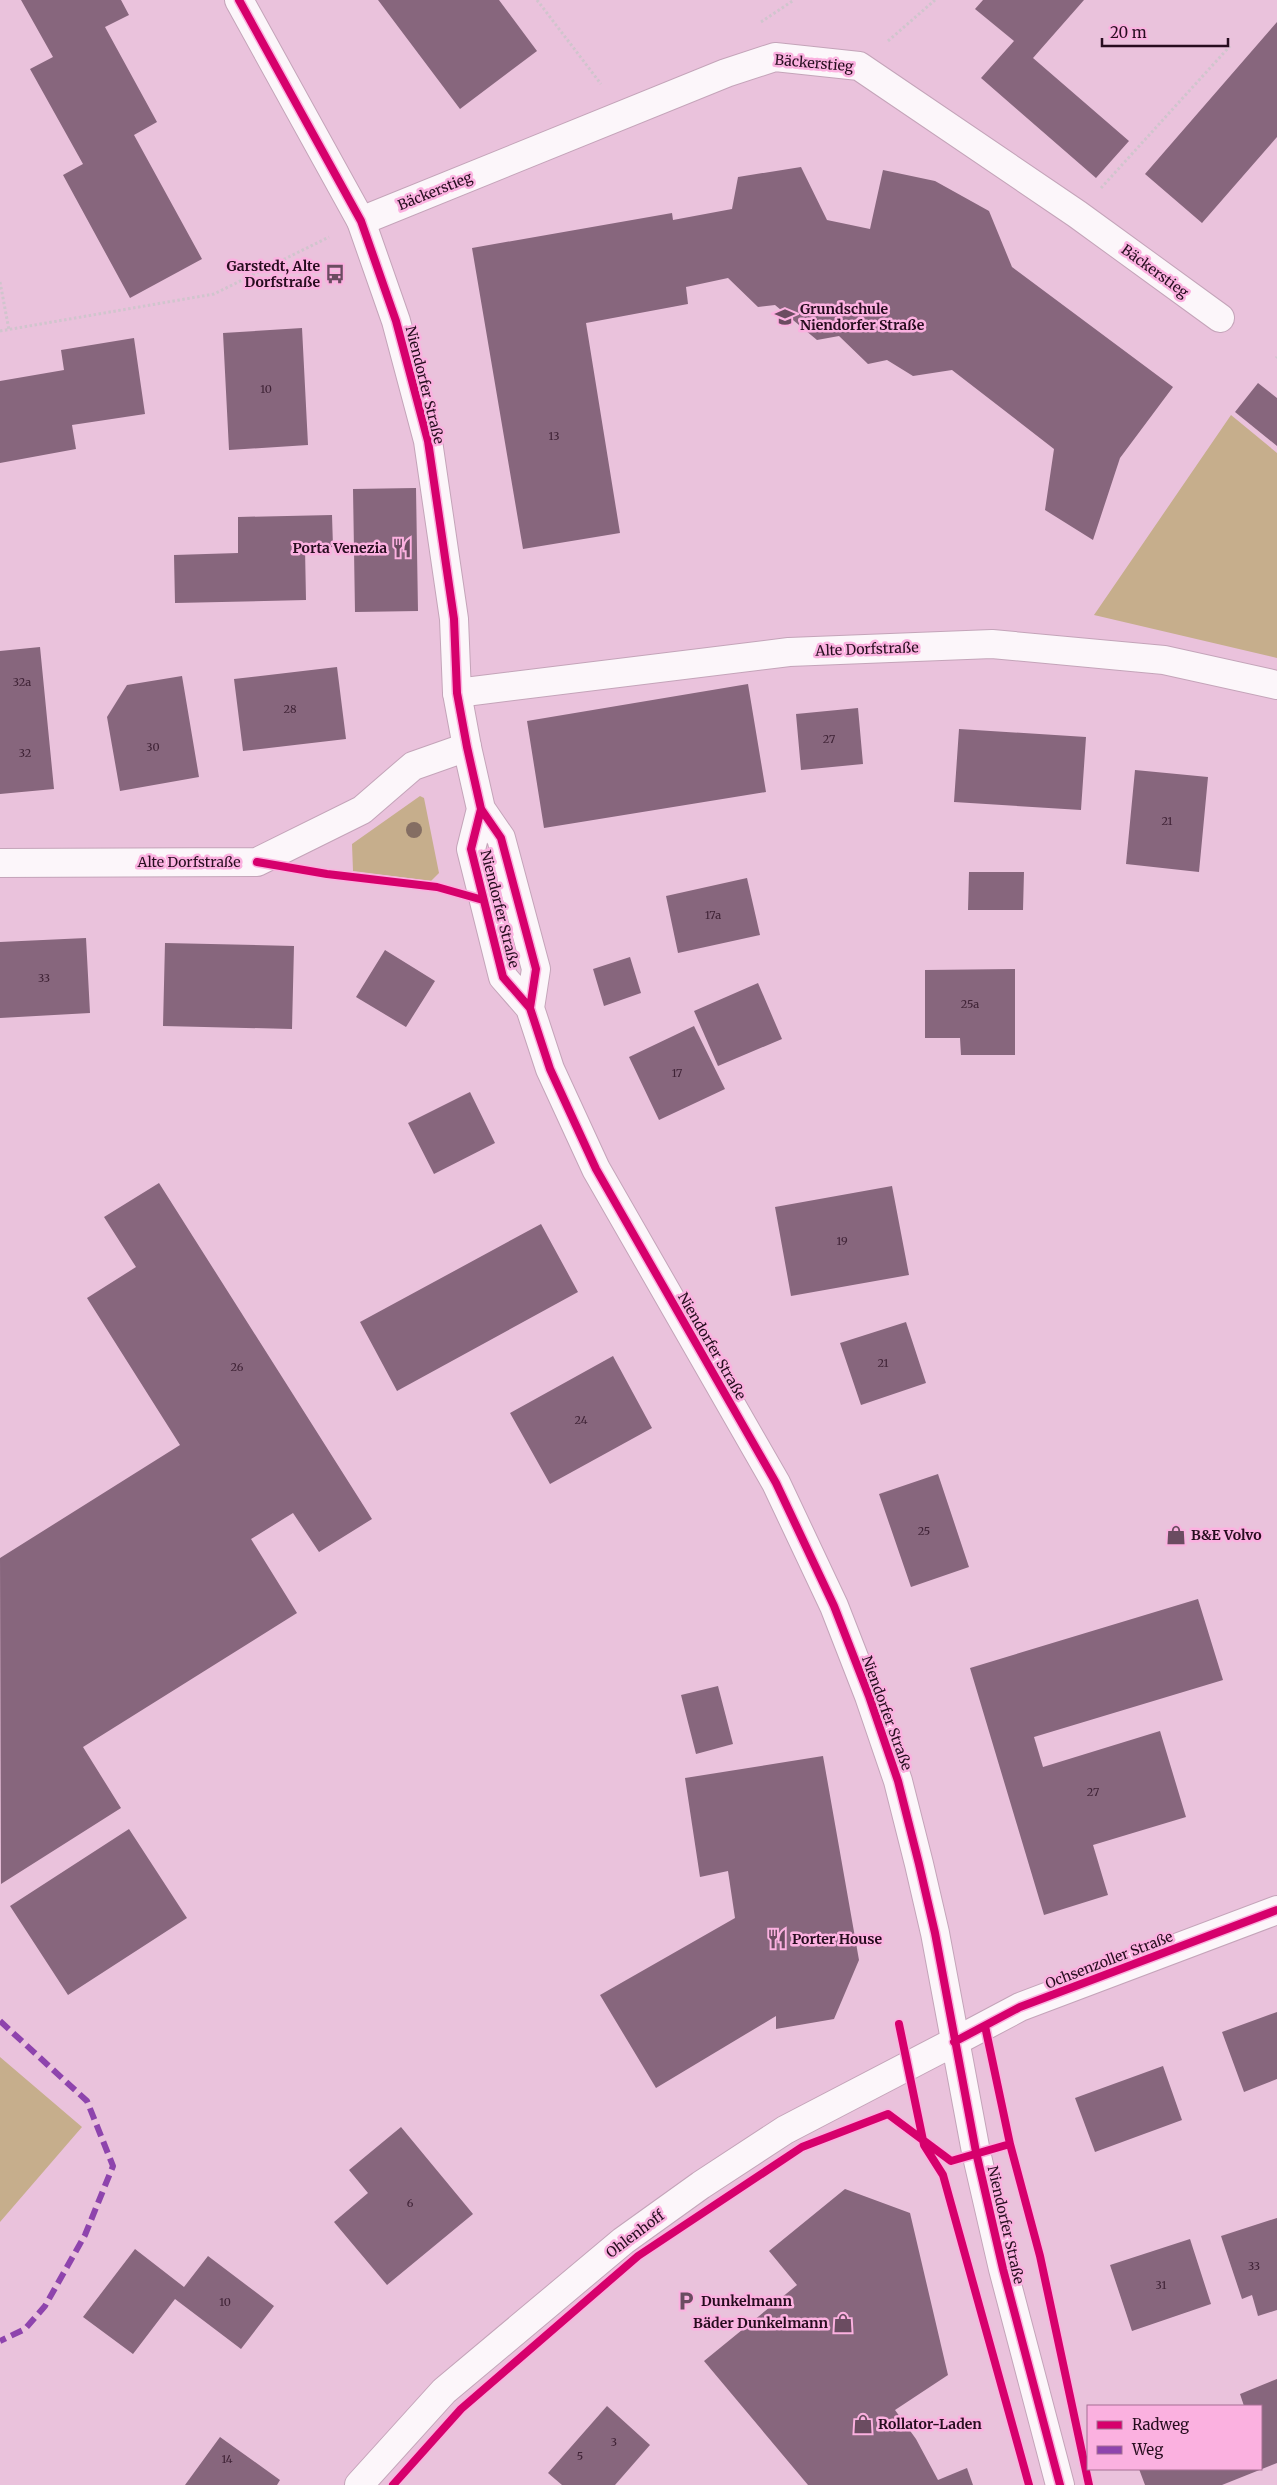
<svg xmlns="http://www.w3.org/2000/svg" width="1277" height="2485" viewBox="0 0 1277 2485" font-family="Merriweather,serif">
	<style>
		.green { fill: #c6ae8c }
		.building { fill: #87667d }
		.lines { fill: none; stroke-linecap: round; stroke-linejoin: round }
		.minor-casing { stroke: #c4a4b9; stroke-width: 30 }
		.tertiary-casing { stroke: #c4a4b9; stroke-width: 30 }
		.secondary-casing { stroke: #c4a4b9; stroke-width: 30 }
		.path { stroke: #d0c5cd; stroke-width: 3; stroke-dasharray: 2.5 2.5; stroke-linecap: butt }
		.minor { stroke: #fcf6fa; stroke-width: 28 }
		.tertiary { stroke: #fcf6fa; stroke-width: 28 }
		.secondary { stroke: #fcf6fa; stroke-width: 28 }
		.quiet { stroke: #8e44ad; stroke-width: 6; stroke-dasharray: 12 6; stroke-linecap: butt }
		.cycleway-casing { stroke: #fbb1e0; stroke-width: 11 }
		.cycleway { stroke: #d6006c; stroke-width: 8 }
		.tree { fill: #846e63 }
		.labels { text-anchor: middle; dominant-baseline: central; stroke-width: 5; stroke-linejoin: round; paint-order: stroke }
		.number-label { font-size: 11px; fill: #3f2336 }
		.street-label { font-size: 14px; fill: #270d1f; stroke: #fbb1e0 }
		.poi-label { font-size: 14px; font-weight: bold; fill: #270d1f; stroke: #fbb1e0; text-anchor: start }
	</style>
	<rect width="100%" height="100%" fill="#eac2dc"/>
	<!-- green -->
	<path class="green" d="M1231 415 1277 453V658L1094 615Z
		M420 796 424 798 439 873 431 881 353 871 352 844Z
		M0 2057 82 2127 0 2222Z"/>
	<!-- building -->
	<path class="building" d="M21 0H121L129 15 105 27 157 122 134 135 202 259 130 298 63 175 83 164 30 69 53 57Z
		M378 0H499L537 51 460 109Z
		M983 0H1084L1033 58 1129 141 1096 178 981 78 1014 41 975 9Z
		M1277 22V137L1202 223 1145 174Z
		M801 167 827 220 870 229 883 170 935 181 989 211 1012 267 1173 387 1120 458 1093 540 1045 510 1054 449 952 370 913 376 887 360 868 364 839 336 817 340 775 305 758 307 728 278 686 287 688 304 586 323 620 533 523 549 472 248 672 213 673 220 732 209 738 177Z
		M302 328 308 445 229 450 223 333Z
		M134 338 145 414 72 425 76 449 0 463V381L64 370 61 350Z
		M1258 383 1277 398V446L1235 412Z
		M416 488 418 611 355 612 353 489Z
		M332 515 333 547 305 548 306 600 175 603 174 555 238 553V517Z
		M40 647 54 789 0 794V651Z
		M337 667 346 739 243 751 234 679Z
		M182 676 199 777 120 791 107 717 127 685Z
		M748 684 766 792 544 828 527 721Z
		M858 708 863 764 801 770 796 714Z
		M959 729 1086 737 1081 810 954 802Z
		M1135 770 1208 777 1199 872 1126 864Z
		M969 872H1024L1023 910H968Z
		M747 878 760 935 678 953 666 896Z
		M86 938 90 1013 0 1018V942Z
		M165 943 294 946 292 1029 163 1026Z
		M385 950 435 981 406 1027 356 997Z
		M630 957 641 993 604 1006 593 969Z
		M1015 969V1055H961L960 1038H925V970Z
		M758 983 782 1039 718 1066 694 1011Z
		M694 1026 725 1089 659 1120 629 1057Z
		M470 1092 495 1143 434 1174 408 1123Z
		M159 1183 372 1519 319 1552 293 1513 251 1539 297 1613 83 1747 121 1808 1 1884 0 1558 180 1445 87 1298 136 1267 104 1217Z
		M892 1186 909 1275 791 1296 775 1207Z
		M541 1224 578 1292 397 1391 360 1322Z
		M906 1322 926 1383 861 1405 840 1343Z
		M613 1356 652 1428 550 1484 510 1413Z
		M938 1474 969 1567 911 1587 879 1494Z
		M1198 1599 1223 1680 1034 1737 1043 1767 1160 1731 1186 1817 1093 1845 1108 1895 1044 1915 970 1668Z
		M718 1686 733 1744 696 1754 681 1695Z
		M823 1756 859 1960 834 2019 776 2029V2016L656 2088 600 1995 735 1918 728 1871 700 1877 685 1778Z
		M129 1829 187 1918 68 1995 10 1906Z
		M1277 2012V2079L1244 2092 1222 2032Z
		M1163 2066 1182 2120 1095 2152 1075 2098Z
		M401 2127 473 2214 387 2285 334 2222 368 2193 349 2170Z
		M845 2189 910 2213 948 2375 895 2410 916 2439 938 2480 967 2468 973 2485H808L704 2361 797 2285 769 2251Z
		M1277 2218V2310L1258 2316 1252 2295 1242 2299 1221 2236Z
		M1190 2239 1211 2304 1132 2331 1110 2265Z
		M135 2249 184 2287 208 2256 274 2306 241 2349 175 2299 133 2354 83 2317Z
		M1277 2379V2463L1222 2485H1145L1139 2469H1261V2406H1244L1240 2394Z
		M607 2406 650 2445 615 2485H562L548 2473Z
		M220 2437 280 2480 277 2485H185Z"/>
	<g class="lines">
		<defs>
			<path id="minor" d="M361 221 726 73 775 57 859 66 1077 214 1220 318
				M457 693 789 652 992 644 1164 660 1277 685
				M0 863 257 862 362 810 413 766 467 747"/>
			<path id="tertiary" d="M954 2042 1020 2007 1277 1910"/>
			<path id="secondary" d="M239 0 361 221 396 321 428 441 454 619 457 693 467 747 481 809 501 838 536 969 530 1008
				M481 809 471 849 503 977 530 1008 550 1069 596 1169 776 1483 834 1606 869 1696 898 1781 919 1864 935 1933 976 2152 1003 2269 1060 2485
				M359 2485 444 2391 623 2241 701 2185 785 2130 954 2042"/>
		</defs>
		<!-- minor casing -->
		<use href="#minor" class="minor-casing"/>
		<!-- tertiary casing -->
		<use href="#tertiary" class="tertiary-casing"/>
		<!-- secondary casing -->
		<use href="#secondary" class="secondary-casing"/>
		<!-- path -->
		<path class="path" d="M537 0 601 84
			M761 22 794 0
			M888 41 935 0
			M1101 188 1230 46
			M0 282 9 330
			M0 331 214 294 329 237
			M1276 358 1277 357
			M915 2103 924 2145 942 2173"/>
		<!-- minor -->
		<use href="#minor" class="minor"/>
		<!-- tertiary -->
		<use href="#tertiary" class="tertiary"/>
		<!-- secondary -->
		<use href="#secondary" class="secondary"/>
		<!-- quiet -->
		<path class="quiet" d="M0 2021 87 2101 113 2166 85 2235 45 2306 25 2329 0 2341"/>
		<defs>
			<path id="cycleway" d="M239 0 361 221 396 321 428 441 454 619 457 693 467 747 481 809 501 838 536 969 530 1008
				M481 809 471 849 503 977 530 1008 550 1069 596 1169 776 1483 834 1606 869 1696 898 1781 919 1864 935 1933 976 2152 1003 2269 1060 2485
				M257 862 327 874 437 887 483 900
				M899 2024 924 2145 943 2175 1029 2485
				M985 2026 1010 2144 1040 2256 1089 2485
				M954 2042 1020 2007 1277 1910
				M393 2485 461 2409 638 2256 802 2147 888 2114 951 2161 1010 2144"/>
		</defs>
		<!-- cycleway casing -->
		<use href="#cycleway" class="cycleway-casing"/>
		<!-- cycleway -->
		<use href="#cycleway" class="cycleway"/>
	</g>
	<!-- trees -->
	<circle class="tree" cx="414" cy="830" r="8"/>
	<!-- icons -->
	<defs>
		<symbol id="bus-bare" viewBox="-9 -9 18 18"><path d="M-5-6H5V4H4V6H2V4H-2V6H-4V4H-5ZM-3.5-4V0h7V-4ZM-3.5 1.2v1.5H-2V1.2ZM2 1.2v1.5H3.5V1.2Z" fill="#6b4c61" stroke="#fbb1e0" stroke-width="2.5" paint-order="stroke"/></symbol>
		<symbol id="school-bare" viewBox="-9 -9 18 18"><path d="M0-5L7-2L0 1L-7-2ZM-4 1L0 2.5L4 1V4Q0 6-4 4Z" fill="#6b4c61" stroke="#fbb1e0" stroke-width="2.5" paint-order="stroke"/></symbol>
		<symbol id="restaurant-bare" viewBox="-9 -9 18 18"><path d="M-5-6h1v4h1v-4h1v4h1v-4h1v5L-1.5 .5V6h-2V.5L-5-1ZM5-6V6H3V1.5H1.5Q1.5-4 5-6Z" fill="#6b4c61" stroke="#fbb1e0" stroke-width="2.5" paint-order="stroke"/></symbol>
		<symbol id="shop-bare" viewBox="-9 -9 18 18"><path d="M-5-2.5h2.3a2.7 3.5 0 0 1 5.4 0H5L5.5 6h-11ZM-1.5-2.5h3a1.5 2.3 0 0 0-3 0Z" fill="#6b4c61" stroke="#fbb1e0" stroke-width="2.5" paint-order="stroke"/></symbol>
		<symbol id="parking-bare" viewBox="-9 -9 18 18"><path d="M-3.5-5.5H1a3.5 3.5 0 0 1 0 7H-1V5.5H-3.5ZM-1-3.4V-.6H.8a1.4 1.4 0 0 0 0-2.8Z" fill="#6b4c61" stroke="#fbb1e0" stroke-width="2.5" paint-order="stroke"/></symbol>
	</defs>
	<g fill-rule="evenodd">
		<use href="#bus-bare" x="321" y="260" width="28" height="28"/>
		<use href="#school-bare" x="771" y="303" width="28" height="28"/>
		<use href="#restaurant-bare" x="388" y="534" width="28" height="28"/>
		<use href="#shop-bare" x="1162" y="1521" width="28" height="28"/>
		<use href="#restaurant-bare" x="763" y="1925" width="28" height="28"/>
		<use href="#parking-bare" x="672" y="2287" width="28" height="28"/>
		<use href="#shop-bare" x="829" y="2309" width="28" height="28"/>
		<use href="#shop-bare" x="849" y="2410" width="28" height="28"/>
	</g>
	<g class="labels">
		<!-- number labels -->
		<g class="number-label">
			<text x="266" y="389">10</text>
			<text x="554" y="436">13</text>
			<text x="22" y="682">32a</text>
			<text x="290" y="709">28</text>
			<text x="829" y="739">27</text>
			<text x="153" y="747">30</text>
			<text x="25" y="753">32</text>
			<text x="1167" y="821">21</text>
			<text x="713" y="915">17a</text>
			<text x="44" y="978">33</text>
			<text x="970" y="1004">25a</text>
			<text x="677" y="1073">17</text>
			<text x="842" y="1241">19</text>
			<text x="883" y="1363">21</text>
			<text x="237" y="1367">26</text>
			<text x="581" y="1420">24</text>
			<text x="924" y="1531">25</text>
			<text x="1093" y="1792">27</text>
			<text x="410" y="2203">6</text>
			<text x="1254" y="2266">33</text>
			<text x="1161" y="2285">31</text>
			<text x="225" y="2302">10</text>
			<text x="614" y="2442">3</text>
			<text x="580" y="2456">5</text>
			<text x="227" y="2459">14</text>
		</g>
		<!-- street labels -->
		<g class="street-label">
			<text transform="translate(814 63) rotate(5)">Bäckerstieg</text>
			<text transform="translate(435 191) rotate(-22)">Bäckerstieg</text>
			<text transform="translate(1155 271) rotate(36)">Bäckerstieg</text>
			<text transform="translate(425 385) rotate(76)">Niendorfer Straße</text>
			<text transform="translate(867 649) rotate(-2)">Alte Dorfstraße</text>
			<text x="189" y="862">Alte Dorfstraße</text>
			<text transform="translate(500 909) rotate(76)">Niendorfer Straße</text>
			<text transform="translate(712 1346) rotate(60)">Niendorfer Straße</text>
			<text transform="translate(887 1713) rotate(70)">Niendorfer Straße</text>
			<text transform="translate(1109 1960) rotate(-21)">Ochsenzoller Straße</text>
			<text transform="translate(1006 2225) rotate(77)">Niendorfer Straße</text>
			<text transform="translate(635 2234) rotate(-37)">Ohlenhoff</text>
		</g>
		<!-- poi labels -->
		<g class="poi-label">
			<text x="320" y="266" text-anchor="end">Garstedt, Alte<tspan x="320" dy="16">Dorfstraße</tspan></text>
			<text x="800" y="309">Grundschule<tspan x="800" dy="16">Niendorfer Straße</tspan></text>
			<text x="387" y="548" text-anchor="end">Porta Venezia</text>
			<text x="1191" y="1535">B&amp;E Volvo</text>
			<text x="792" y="1939">Porter House</text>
			<text x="701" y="2301">Dunkelmann</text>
			<text x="828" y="2323" text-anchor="end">Bäder Dunkelmann</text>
			<text x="878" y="2424">Rollator-Laden</text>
		</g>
	</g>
	<!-- legend -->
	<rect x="1087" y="2405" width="175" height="65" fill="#fbb1e0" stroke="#a66f93"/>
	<rect x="1097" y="2421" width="25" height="8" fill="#d6006c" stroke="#a66f93"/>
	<text x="1132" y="2430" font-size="15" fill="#270d1f">Radweg</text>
	<rect x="1097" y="2446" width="25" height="8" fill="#8e44ad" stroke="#a66f93"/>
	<text x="1132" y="2455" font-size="15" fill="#270d1f">Weg</text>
	<!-- scale -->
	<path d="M1102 38v8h126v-8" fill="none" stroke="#270d1f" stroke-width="2.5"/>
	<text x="1110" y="38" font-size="15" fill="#270d1f" stroke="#fbb1e0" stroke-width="4" paint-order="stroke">20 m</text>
</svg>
